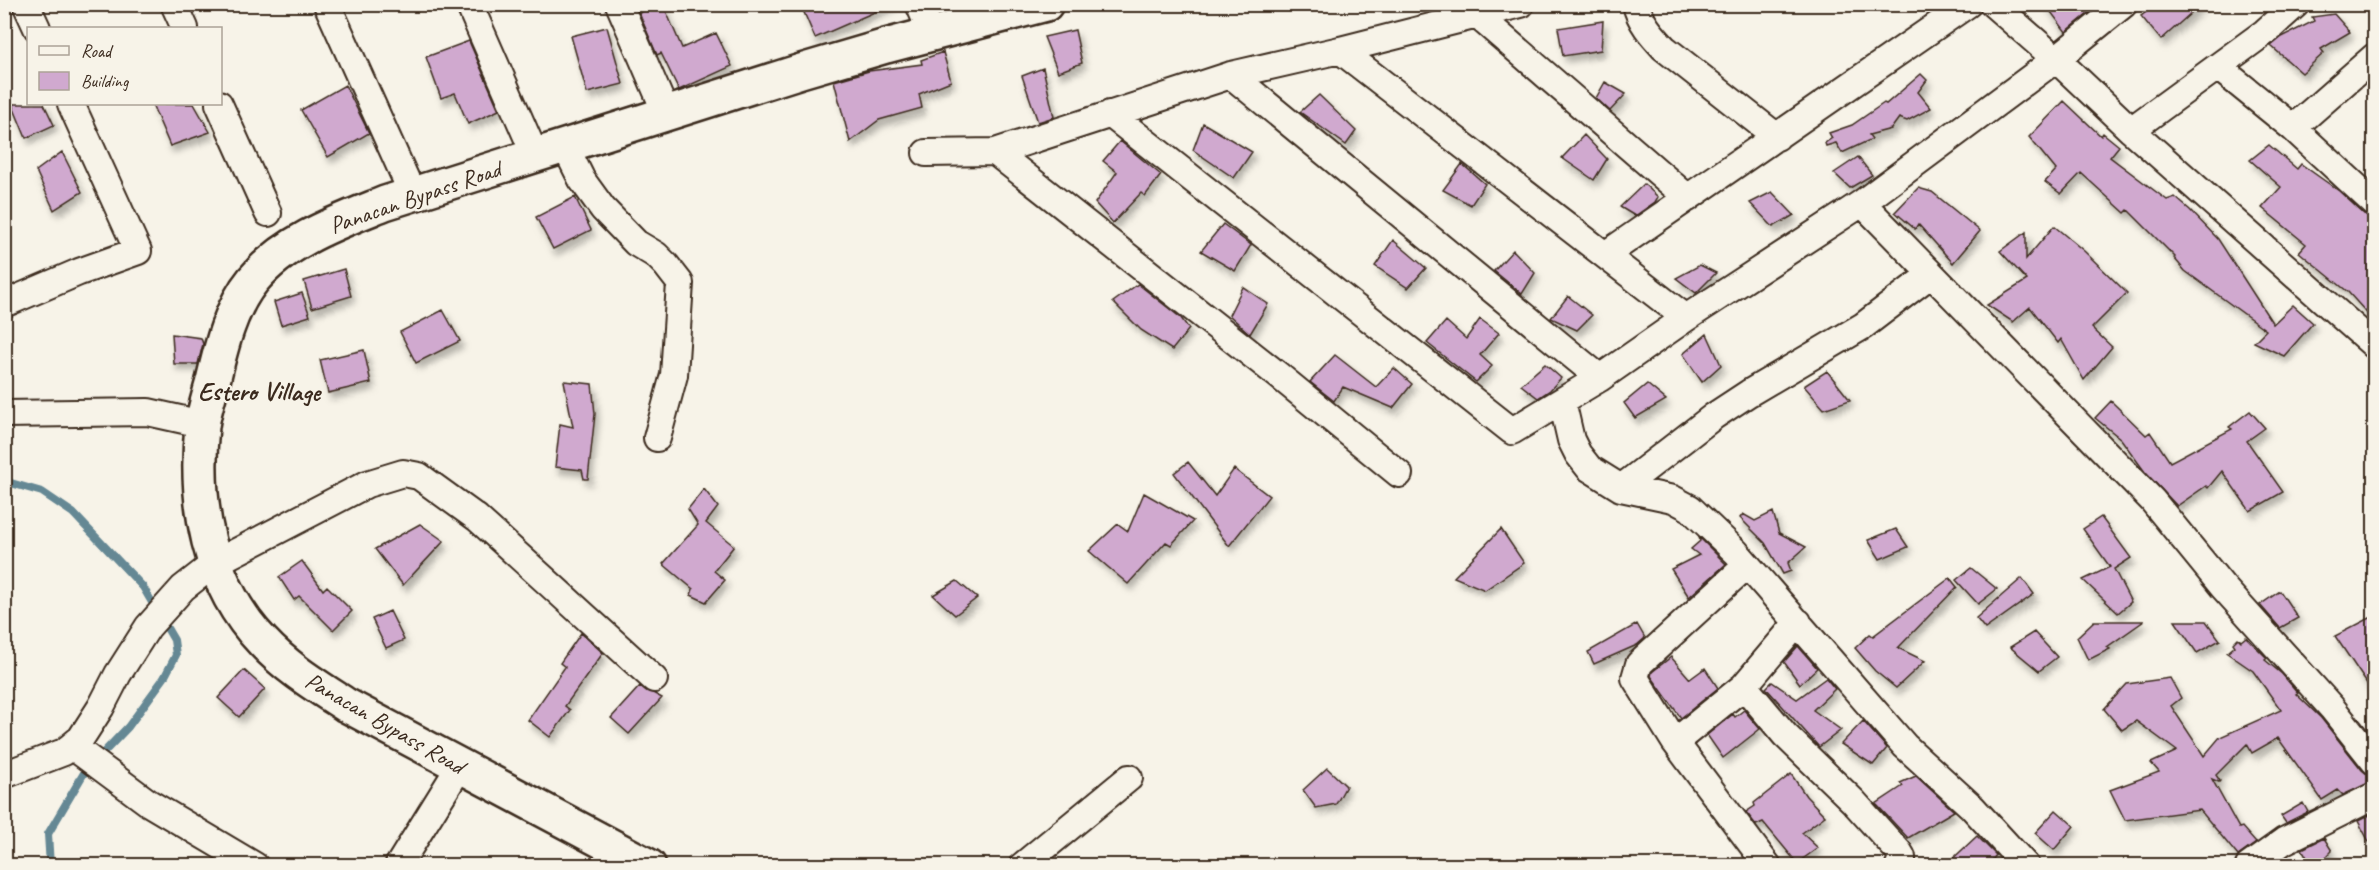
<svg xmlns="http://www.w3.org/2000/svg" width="2379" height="870" viewBox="0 0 2379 870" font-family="Caveat,sans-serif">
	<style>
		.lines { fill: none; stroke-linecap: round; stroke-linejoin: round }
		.stream { stroke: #658894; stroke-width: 8 }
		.building { fill: #d0a9cf; stroke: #3b2a1e; stroke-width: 1.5; filter: url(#shadow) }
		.street-casing { stroke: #3b2a1e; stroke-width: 30 }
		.secondary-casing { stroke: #3b2a1e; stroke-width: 38 }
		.street { stroke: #f7f3e8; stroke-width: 26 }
		.secondary { stroke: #f7f3e8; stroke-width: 33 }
		.labels { text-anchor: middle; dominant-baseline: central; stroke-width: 4.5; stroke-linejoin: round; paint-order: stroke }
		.street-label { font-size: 24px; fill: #3b2a1e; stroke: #f7f3e8 }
		.neighbourhood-label { font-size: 26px; font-weight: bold; fill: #3b2a1e; stroke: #f7f3e8 }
	</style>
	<defs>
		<filter id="shadow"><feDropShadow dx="3.5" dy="6" stdDeviation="3" flood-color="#0004"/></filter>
	</defs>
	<rect width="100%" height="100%" fill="#f7f3e8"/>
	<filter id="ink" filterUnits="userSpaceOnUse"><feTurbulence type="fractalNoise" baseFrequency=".0167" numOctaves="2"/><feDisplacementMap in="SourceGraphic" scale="12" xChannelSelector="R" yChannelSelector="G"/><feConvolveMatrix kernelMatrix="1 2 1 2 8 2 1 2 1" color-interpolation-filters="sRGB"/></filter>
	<g filter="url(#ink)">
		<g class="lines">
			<!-- stream -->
			<path class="stream" d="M4 481 42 492 73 513 143 587 174 640 176 655 164 678 128 727 84 773 48 834 50 866"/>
		</g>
		<!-- building -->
		<path class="building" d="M658 4H663L682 48 716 33 732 66 679 90 661 53 657 55 639 13Z
			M815 4H893L815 38 803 10Z
			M2045 4H2092L2095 8 2066 32Z
			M2157 4H2201L2161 40 2141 16Z
			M2334 14 2350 32 2321 49 2324 53 2302 73 2271 46 2282 37 2314 21 2312 17Z
			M1603 21 1601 50 1563 56 1558 28Z
			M607 27 623 84 587 93 571 36Z
			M1075 30 1082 63 1058 72 1044 37Z
			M469 41 499 110 468 124 455 93 441 98 426 57Z
			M943 52 951 81 919 94 922 108 879 120 850 142 834 81 869 71 922 64 921 60Z
			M1043 68 1054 117 1038 122 1022 76Z
			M1921 74 1927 80 1918 92 1931 108 1907 121 1899 118 1891 129 1869 135 1872 139 1842 153 1836 143 1826 146 1825 143 1832 138 1829 133 1852 125 1884 103 1886 104Z
			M1605 82 1626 94 1610 111 1596 98Z
			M345 85 369 133 328 157 301 110Z
			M1319 95 1356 131 1346 145 1300 112Z
			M2064 101 2101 136 2103 133 2119 146 2110 157 2167 200 2175 197 2190 210 2218 239 2273 324 2293 305 2313 323 2284 356 2254 342 2266 330 2185 271 2174 258 2175 257 2128 210 2125 213 2081 173 2061 194 2045 182 2056 170 2029 137Z
			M12 104H44L54 125 26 138Z
			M152 104H194L210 132 170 146Z
			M1203 123 1252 152 1234 178 1193 150Z
			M1584 135 1607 159 1594 180 1562 158Z
			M1120 141 1161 175 1145 196 1141 193 1113 223 1095 203 1117 172 1103 161Z
			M2269 145 2297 169 2301 164 2339 191 2364 214 2374 218V321L2348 292 2299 252 2306 244 2262 208 2281 187 2250 160Z
			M62 152 82 192 54 210 36 171Z
			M1858 157 1872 175 1850 188 1834 173Z
			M1462 164 1485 184 1471 205 1443 190Z
			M1644 184 1658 197 1655 202 1635 216 1620 207Z
			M1918 188 1932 192 1980 231 1953 263 1918 224 1915 229 1895 212Z
			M1772 192 1794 215 1773 227 1750 203Z
			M575 197 591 230 553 249 536 217Z
			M1223 224 1251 245 1235 271 1201 251Z
			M2054 226 2084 251 2127 293 2092 328 2112 347 2084 380 2061 339 2058 343 2030 307 2013 322 1987 305 2027 280 2000 251 2026 232V259Z
			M1393 240 1426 268 1408 288 1375 266Z
			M1513 250 1535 273 1522 294 1494 271Z
			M1700 265 1716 273 1696 293 1676 278Z
			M344 269 351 296 312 308 304 281Z
			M1138 284 1181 318 1189 329 1172 350 1141 330 1113 302Z
			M1243 287 1268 304 1250 334 1229 315Z
			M302 293 310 316 281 325 274 302Z
			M1568 296 1592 315 1577 330 1551 318Z
			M443 310 460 341 416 363 400 332Z
			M1480 319 1499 333 1480 355 1492 366 1476 382 1427 343 1446 321 1466 339Z
			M172 334 201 338 203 344 198 364H174Z
			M1707 334 1721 365 1702 382 1683 354Z
			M364 350 371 383 328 393 320 360Z
			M1335 355 1376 387 1394 368 1412 384 1393 408 1343 387 1334 401 1310 382Z
			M1545 364 1561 378 1550 390 1538 398 1521 385Z
			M1827 371 1850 400 1824 409 1804 386Z
			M564 381 592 384 595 414 588 479H584L582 470 555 467 560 424 573 427Z
			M1647 384 1666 400 1635 418 1624 403Z
			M2111 401 2146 435 2150 432 2170 462 2232 429 2229 427 2250 411 2265 428 2247 441 2283 492 2250 511 2222 471 2208 488 2206 486 2177 506 2145 472 2121 439 2095 418Z
			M1188 462 1215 496 1234 469 1269 496 1229 546 1174 473Z
			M704 489 718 507 706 523 734 546 714 571 725 580 706 602 691 595 693 589 663 564 698 525 688 509Z
			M1144 493 1193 521 1171 545 1166 542 1128 584 1089 551 1118 524 1128 531Z
			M1773 512 1779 533 1806 547 1788 563 1791 571 1783 574 1765 543 1740 518 1743 514 1755 521Z
			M2101 517 2131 558 2114 569 2131 602 2118 613 2083 580 2110 567 2083 529Z
			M420 524 444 541 403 585 375 549Z
			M1501 529 1524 563 1485 590 1454 577Z
			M1896 529 1908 547 1880 559 1868 540Z
			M1699 537 1726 564 1689 597 1671 569 1699 555 1691 549 1700 541Z
			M302 561 323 590 327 586 352 611 333 630 299 596 294 600 279 577Z
			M1971 568 1997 589 1978 604 1956 580Z
			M1950 578 1957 587 1898 648 1925 661 1896 688 1875 671 1855 648 1870 634 1873 636Z
			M2022 578 2034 594 1985 629 1976 618Z
			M957 581 977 598 955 615 933 595Z
			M2280 591 2298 618 2280 628 2260 605Z
			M390 611 404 640 386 648 372 619Z
			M2374 616V694L2335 636Z
			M2094 621H2144L2107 647 2110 649 2088 660 2077 637Z
			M2175 621H2206L2220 640 2197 653Z
			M1637 624 1645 638 1637 645 1594 664 1588 652Z
			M2034 632 2057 657 2039 671 2010 647Z
			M581 633 603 653 565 706 570 710 550 737 528 720 565 667 560 663Z
			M2246 637 2267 658 2265 660 2282 674 2298 693 2296 694 2321 718 2362 770 2368 775 2374 776V781L2343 795 2338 790 2322 800 2278 738 2252 753 2247 744 2216 775 2220 781 2219 782 2212 779 2239 828 2242 827 2256 843 2238 856 2200 810 2125 820 2110 790 2159 772 2151 763 2177 751 2136 721 2122 730 2104 709 2127 684 2170 678 2181 698 2171 706 2204 756 2220 737 2281 710 2253 671 2227 653 2235 646 2233 643 2238 638 2241 641Z
			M1798 646 1817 668 1800 684 1784 662Z
			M1671 657 1690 679 1705 668 1718 688 1681 718 1651 676 1652 672Z
			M244 670 265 689 239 717 218 698Z
			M1826 678 1835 689 1813 710 1841 730 1819 747 1766 688 1772 682 1797 699Z
			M640 686 662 698 629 734 611 718Z
			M1744 710 1760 729 1723 758 1707 735 1733 714 1735 717Z
			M1863 721 1887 748 1873 765 1841 744Z
			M1327 768 1346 786 1336 804 1316 808 1303 790Z
			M1791 774 1806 796 1825 816 1802 833 1818 848 1797 863 1763 822 1756 825 1746 812 1755 806 1754 803Z
			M1916 776 1954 811 1908 838 1876 804 1903 786 1900 783Z
			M2303 803 2308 812 2286 823 2281 816Z
			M2056 810 2074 826 2054 850 2035 833Z
			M2374 813V851L2358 821Z
			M1977 836 1996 855 1988 866H1945Z
			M2324 838 2332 851 2317 866H2312L2302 849Z"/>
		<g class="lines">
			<defs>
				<path id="street" d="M26 4 37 28
					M174 4 185 28
					M327 4 412 193
					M469 4 535 155
					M619 4 667 115
					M919 4 932 34
					M1636 4C1640 22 1652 35 1664 48L1777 137
					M1993 4 2056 59 2131 130 2374 345
					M1478 16 1688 198
					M1340 50 1686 318
					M2218 67 2293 128 2374 203
					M1231 75 1600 378
					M219 104 268 213
					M1110 114 1512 431 1600 378 1686 318 1862 203 2056 59 2124 4
					M2293 128 2374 57
					M2131 130 2265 32 2296 4
					M565 146 582 180 603 209 636 243 656 255 666 265 680 283 674 375 657 438
					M995 152 1278 375 1399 474
					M926 153 995 152 1231 75 1340 50 1521 4
					M1862 203 2152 500 2223 587 2332 708 2374 761
					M1605 255 1968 4
					M4 304 79 272 138 251 71 104
					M1562 401 1571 440 1578 454 1589 468 1621 488 1673 499 1690 508 1736 552 1905 746 1972 807 2026 866
					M4 414 148 412 202 424
					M1621 488 1714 416 1749 393 1863 326 1931 274
					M1746 566 1639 664 1635 678 1675 742 1768 866
					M1744 686 1785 735 1853 801 1899 852 1902 857V862L1899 866
					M1675 742 1744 686 1798 622
					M72 746 149 803 255 866
					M4 775 64 752 81 738 101 707 118 674 148 627 183 588 215 563 367 484 403 473 419 476 477 518 654 679
					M398 866 460 766
					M1022 866 1129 778
					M2249 866 2284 841 2374 796"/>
				<path id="secondary" d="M649 866 346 705C317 686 287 668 263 642 208 585 194 502 202 426 204 411 209 396 213 381 221 347 230 308 253 280 286 240 338 222 385 203L801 71 886 46 1046 4"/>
			</defs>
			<!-- street casing -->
			<use href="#street" class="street-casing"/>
			<!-- secondary casing -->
			<use href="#secondary" class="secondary-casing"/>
			<!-- street -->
			<use href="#street" class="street"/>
			<!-- secondary -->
			<use href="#secondary" class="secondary"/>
		</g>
	</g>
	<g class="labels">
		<!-- street labels -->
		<g class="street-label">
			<text transform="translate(415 197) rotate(-19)">Panacan Bypass Road</text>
			<text transform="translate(385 723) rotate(30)">Panacan Bypass Road</text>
		</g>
		<!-- neighbourhood labels -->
		<g class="neighbourhood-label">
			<text x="259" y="391">Estero Village</text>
		</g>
	</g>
	<!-- margin -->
	<rect width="2379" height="870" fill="none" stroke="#f7f3e8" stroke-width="24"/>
	<rect x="12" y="12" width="2355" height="846" fill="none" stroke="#3b2a1e" stroke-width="2" filter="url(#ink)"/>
	<!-- legend -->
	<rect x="27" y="27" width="195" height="78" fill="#f7f3e8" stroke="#aca397" stroke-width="1.5"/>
	<rect x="39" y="46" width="30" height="9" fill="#f7f3e8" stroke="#aca397" stroke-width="1.5"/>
	<text x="81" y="57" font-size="18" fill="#3b2a1e">Road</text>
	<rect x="39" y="72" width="30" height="18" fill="#d0a9cf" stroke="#aca397" stroke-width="1.5"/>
	<text x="81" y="87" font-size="18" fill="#3b2a1e">Building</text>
</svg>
